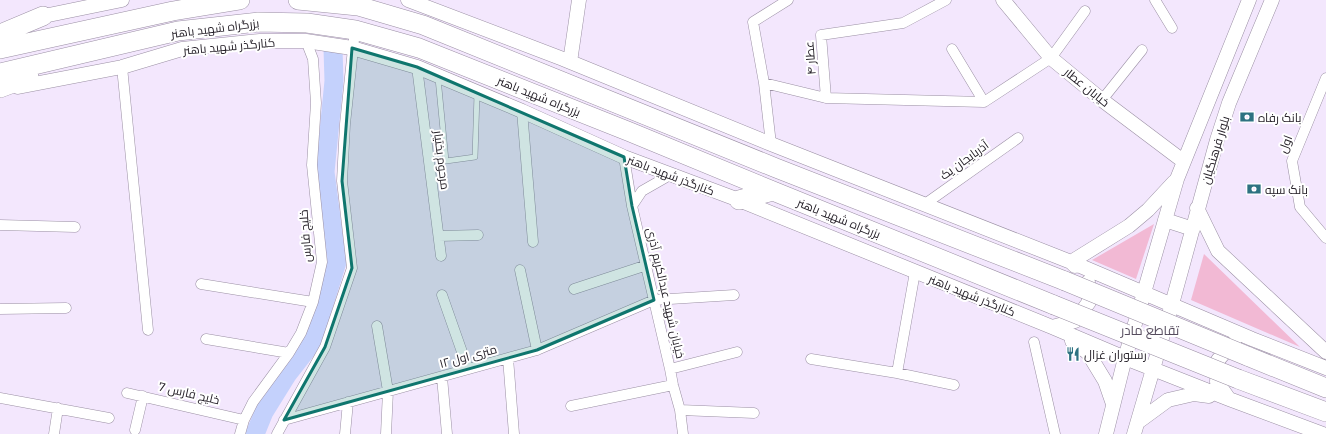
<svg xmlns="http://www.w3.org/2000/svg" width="1326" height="434" viewBox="0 0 1326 434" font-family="'IBM Plex Sans',Cairo,sans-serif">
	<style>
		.green { fill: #f2b9d4 }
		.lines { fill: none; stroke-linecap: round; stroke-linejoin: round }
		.river { stroke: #c4d1fc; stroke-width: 19 }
		.lane-casing { stroke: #9b90a4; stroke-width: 6 }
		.street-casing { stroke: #9b90a4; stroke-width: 11 }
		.secondary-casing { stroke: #9b90a4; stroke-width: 15 }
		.highway-casing { stroke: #9b90a4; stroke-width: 20 }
		.lane { stroke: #fff; stroke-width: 5 }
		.street { stroke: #fff; stroke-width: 10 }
		.secondary { stroke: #fff; stroke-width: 14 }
		.highway { stroke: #fff; stroke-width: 19 }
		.highway-bridge-casing { stroke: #9b90a4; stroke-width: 20; stroke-linecap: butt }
		.highway-bridge { stroke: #fff; stroke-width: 19 }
		.marked { fill: #0f766e; fill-opacity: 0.2; stroke: #0f766e; stroke-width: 3; stroke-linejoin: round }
		.labels { text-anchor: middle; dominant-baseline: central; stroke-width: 4; stroke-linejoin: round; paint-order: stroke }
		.street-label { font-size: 12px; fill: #262129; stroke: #fff }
		.poi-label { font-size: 12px; fill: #262129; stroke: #fff; text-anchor: start }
		.neighbourhood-label { font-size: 13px; fill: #564c5e; stroke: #fff }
	</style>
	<rect width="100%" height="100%" fill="#f3e7fd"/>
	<!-- green -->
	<path class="green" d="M1154 224 1136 279 1092 260Z
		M1204 254 1300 347 1191 300Z"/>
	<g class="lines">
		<!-- river -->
		<path class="river" d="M255 434 264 412 287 375 312 343 337 262 325 172 334 81 333 49"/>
		<defs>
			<path id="lane" d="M438 78 446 161 475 157 477 94"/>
			<path id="street" d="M1155 0 1172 28
				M952 49 984 102
				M122 67 148 330
				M417 67 441 256
				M1326 78 1292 161 1300 207 1326 238
				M764 83 826 98 821 35 903 23 946 0
				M826 98 984 102
				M1102 100 1142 50
				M984 102 1051 58 1085 11
				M522 111 533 242
				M771 144 764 83 753 22 788 0
				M624 157 632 206 670 369 673 385 680 410 683 434
				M925 204 1018 138
				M632 206 642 191 670 175
				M0 225 75 227
				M439 236 478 235
				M520 270 537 350
				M201 284 313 302
				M574 289 647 265
				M442 295 468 369
				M0 309 66 308
				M377 326 388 391 386 434
				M206 339 289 353
				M1034 342 1055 434
				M508 358 514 434
				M811 359 897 373 954 385
				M670 369 737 352
				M897 373 915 272
				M442 377 447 434
				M127 393 244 420
				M0 398 109 418
				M571 406 673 385
				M680 410 754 413
				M284 420 537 350 654 300 734 295
				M135 430 143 396
				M54 434 58 408
				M240 434 244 420 253 402 289 353 301 333 313 302 322 262 312 165 316 103 313 59 306 41
				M277 434 325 347 352 268 342 181 345 124 355 30
				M345 434 348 402"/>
			<path id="secondary" d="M408 0 563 59 771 144 1071 262 1252 339 1326 368
				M1003 0 1051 58 1102 100 1183 161
				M34 18 122 0
				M570 62 579 0
				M18 87 122 67 182 49 260 41H306L352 48 417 67 522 111 624 157 739 200 1052 327 1125 358 1229 399 1323 434
				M1197 208 1218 251 1326 352
				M1165 220 1193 229
				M1075 266 1071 262 1129 226 1148 210 1174 182
				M1052 327 1075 321 1089 302 1088 282
				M1072 341 1088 353 1105 381 1113 404
				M1229 399 1217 382 1218 360 1232 344 1234 343
				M1138 422 1168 400 1194 394 1209 396
				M1106 434 1125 358 1177 179 1249 0
				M1134 434 1172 304 1217 140 1229 103 1272 0"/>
			<path id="highway" d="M298 0 358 6 423 25 776 168 1065 281
				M0 34 43 16
				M0 49 173 11 240 0
				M0 73 178 31 258 22 307 23 355 30 419 48 630 132 773 191 1054 305
				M0 88 29 77
				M739 200 773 191
				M1247 356 1326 388
				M1238 379 1326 412"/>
		</defs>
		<!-- lane casing -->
		<use href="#lane" class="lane-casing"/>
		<!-- street casing -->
		<use href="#street" class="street-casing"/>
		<!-- secondary casing -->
		<use href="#secondary" class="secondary-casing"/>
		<!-- highway casing -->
		<use href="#highway" class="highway-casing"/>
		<!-- lane -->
		<use href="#lane" class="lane"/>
		<!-- street -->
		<use href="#street" class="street"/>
		<!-- secondary -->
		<use href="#secondary" class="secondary"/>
		<!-- highway -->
		<use href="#highway" class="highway"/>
		<defs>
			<path id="highway-bridge" d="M1065 281 1247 356
				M1054 305 1238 379"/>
		</defs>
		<!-- highway-bridge casing -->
		<use href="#highway-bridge" class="highway-bridge-casing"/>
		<!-- highway-bridge -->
		<use href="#highway-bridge" class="highway-bridge"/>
	</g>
	<!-- marked area -->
	<path class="marked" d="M352 48 417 67 624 157 632 206 654 300 537 350 284 420 325 347 352 268 342 181Z"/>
	<!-- icons -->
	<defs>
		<symbol id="bank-bare" viewBox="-9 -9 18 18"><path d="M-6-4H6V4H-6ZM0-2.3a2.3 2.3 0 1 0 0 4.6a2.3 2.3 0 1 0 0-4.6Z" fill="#2d7281" stroke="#fff" stroke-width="2.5" paint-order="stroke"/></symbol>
		<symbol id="restaurant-bare" viewBox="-9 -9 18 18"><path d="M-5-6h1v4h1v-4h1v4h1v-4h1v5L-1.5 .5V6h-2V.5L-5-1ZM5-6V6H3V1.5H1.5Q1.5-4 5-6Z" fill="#2d7281" stroke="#fff" stroke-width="2.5" paint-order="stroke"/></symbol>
	</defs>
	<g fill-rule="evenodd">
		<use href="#bank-bare" x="1237" y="107" width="20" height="20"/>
		<use href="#bank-bare" x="1244" y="179" width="20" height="20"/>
		<use href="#restaurant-bare" x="1063" y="344" width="20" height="20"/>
	</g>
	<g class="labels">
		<!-- street labels -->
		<g class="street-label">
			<text transform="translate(215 28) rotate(-7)">بزرگراه شهید باهنر</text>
			<text transform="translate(229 46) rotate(-5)">کنارگذر شهید باهنر</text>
			<text transform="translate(810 58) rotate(-94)">عطار ۴</text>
			<text transform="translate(1087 87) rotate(39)">خیابان عطار</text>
			<text transform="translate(539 96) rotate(22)">بزرگراه شهید باهنر</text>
			<text transform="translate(1285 144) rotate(-69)">اول</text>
			<text transform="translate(1215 150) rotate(-73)">بلوار فرهنگیان</text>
			<text transform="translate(442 160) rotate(83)">مرحوم بختیار</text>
			<text transform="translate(964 160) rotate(-36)">آذربایجان یک</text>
			<text transform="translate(671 175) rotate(21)">کنارگذر شهید باهنر</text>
			<text transform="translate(839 218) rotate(22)">بزرگراه شهید باهنر</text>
			<text transform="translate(305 236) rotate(-94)">خلیج فارس</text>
			<text transform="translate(666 293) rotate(77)">خیابان شهید عبدالکریم آذری</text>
			<text transform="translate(972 295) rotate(22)">کنارگذر شهید باهنر</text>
			<text transform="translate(468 356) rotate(-15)">۱۲ متری اول</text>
			<text transform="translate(189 393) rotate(13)">خلیج فارس 7</text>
		</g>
		<!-- poi labels -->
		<g class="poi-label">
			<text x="1258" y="117">بانک رفاه</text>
			<text x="1265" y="189">بانک سپه</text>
			<text x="1084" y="354">رستوران غزال</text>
		</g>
		<!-- neighbourhood labels -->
		<g class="neighbourhood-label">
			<text x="1150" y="330">تقاطع مادر</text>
		</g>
	</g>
</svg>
